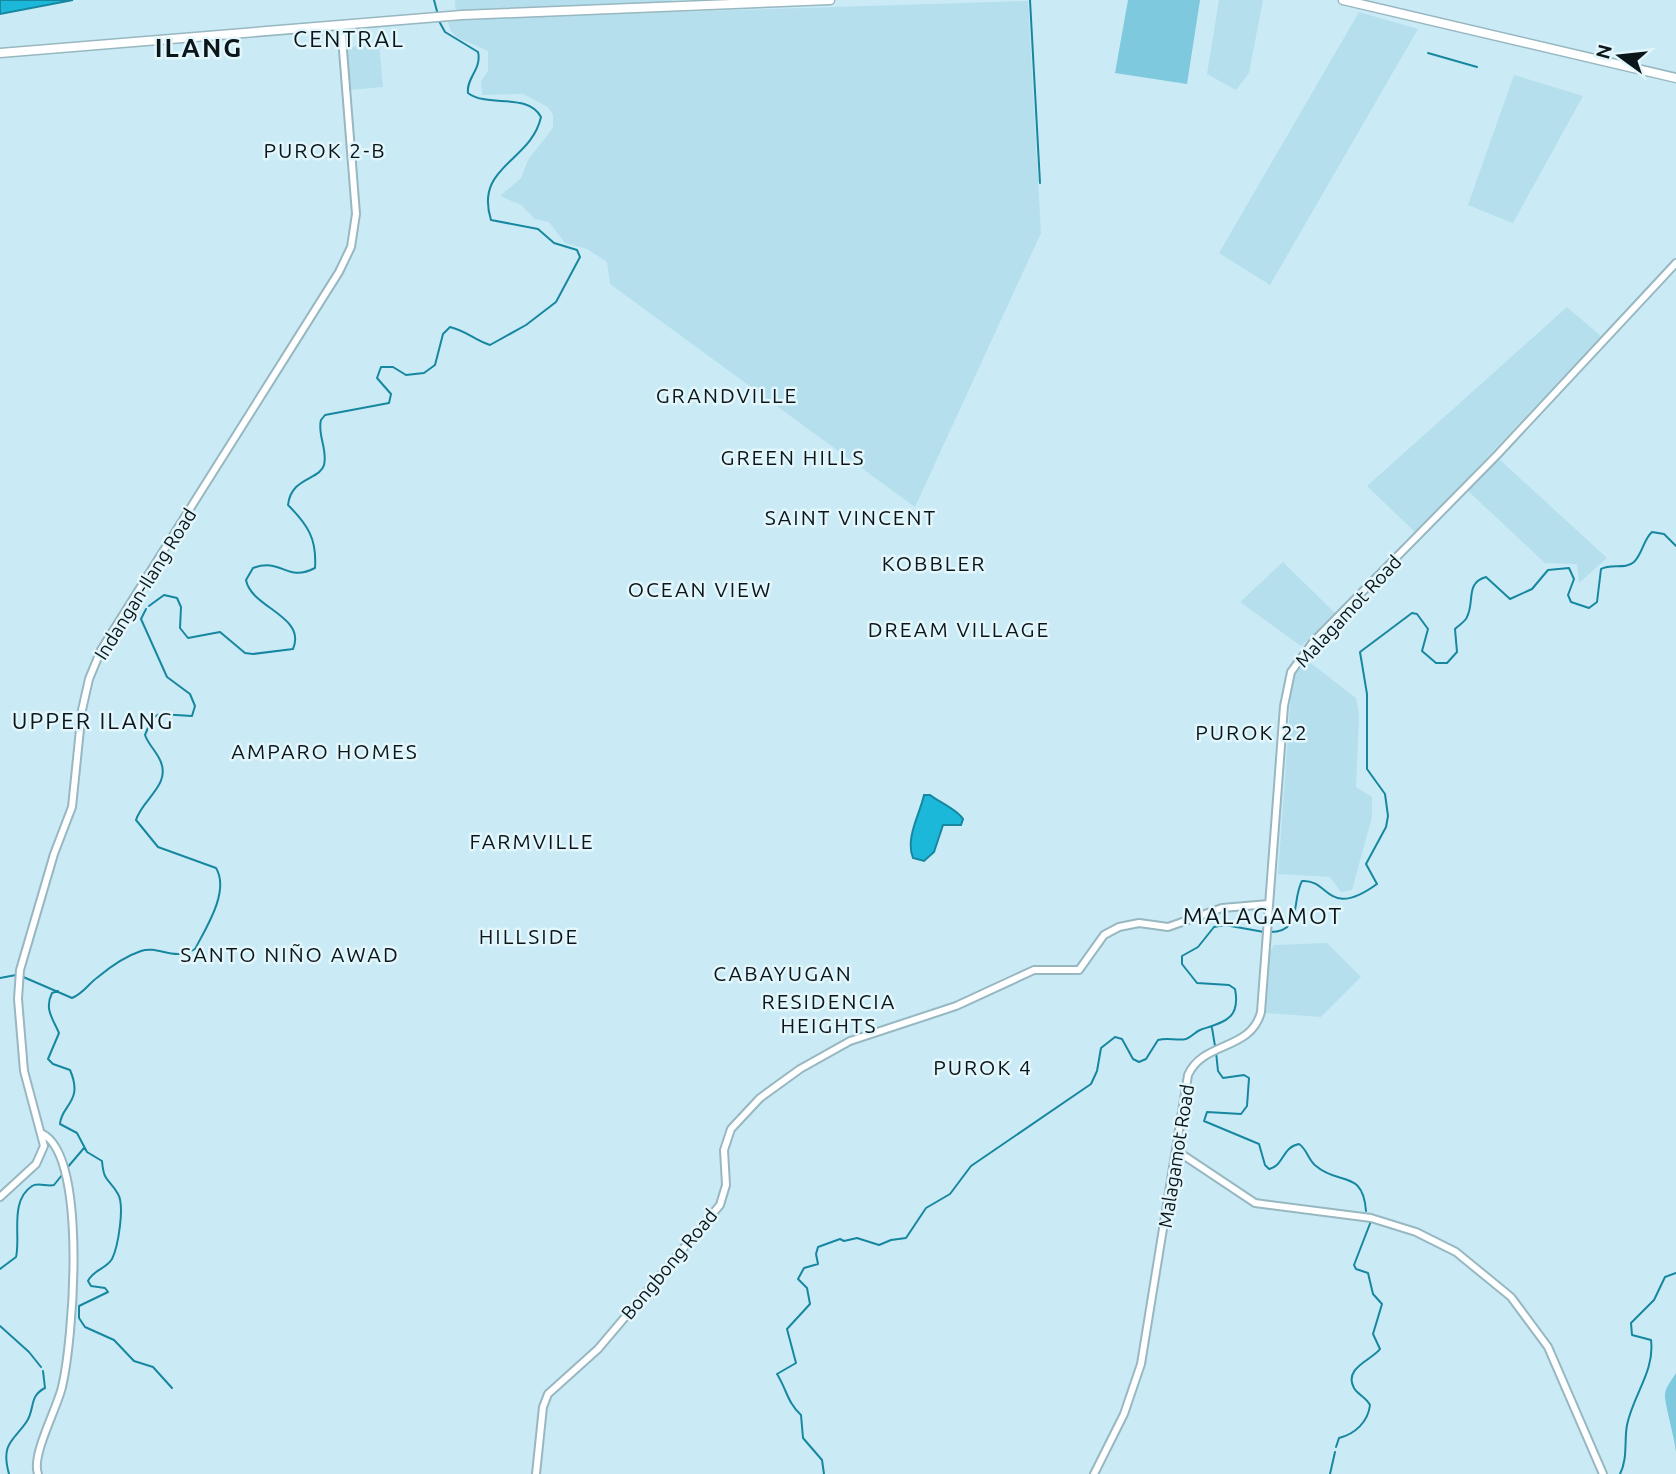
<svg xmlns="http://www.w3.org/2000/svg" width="1676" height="1474" viewBox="0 0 1676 1474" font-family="Ubuntu,sans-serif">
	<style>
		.built { fill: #b5dfec }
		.green { fill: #7ec9de }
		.water { fill: #1cb8da; stroke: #1787a0; stroke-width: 2 }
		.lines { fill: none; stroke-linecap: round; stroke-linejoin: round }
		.stream { stroke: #1787a0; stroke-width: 2 }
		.secondary-casing { stroke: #97b7c1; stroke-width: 10 }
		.highway-casing { stroke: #97b7c1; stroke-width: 11 }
		.secondary { stroke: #fff; stroke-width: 6 }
		.highway { stroke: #fff; stroke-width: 8 }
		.labels { text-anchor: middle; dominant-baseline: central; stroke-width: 5; stroke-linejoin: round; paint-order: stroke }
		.street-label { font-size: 19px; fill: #0a1619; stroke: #e2f6fc }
		.neighbourhood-label { font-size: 21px; letter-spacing: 2px; fill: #0a1619; stroke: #e2f6fc }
		.quarter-label { font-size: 23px; letter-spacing: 2px; fill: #0a1619; stroke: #e2f6fc }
		.district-label { font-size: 26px; font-weight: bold; letter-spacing: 2px; fill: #0a1619; stroke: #e2f6fc }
	</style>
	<rect width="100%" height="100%" fill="#caebf6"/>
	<!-- built -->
	<path class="built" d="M455 0H673L674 12 1028 1 1041 233 915 507 610 284 607 262 587 249 565 243 549 222 535 219 521 205 500 196 521 178 528 160 553 128V115L548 107 523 94 482 95 481 81 488 71V51L458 38 450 30 448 22 456 21Z
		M1219 0H1263L1249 73 1236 90 1207 74Z
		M1359 12 1418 29 1270 285 1219 253Z
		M379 45 383 87 349 90 346 47Z
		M1514 75 1583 96 1513 223 1468 205Z
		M1567 307 1601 336 1416 533 1367 486Z
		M1498 458 1607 558 1579 583 1577 564 1545 563 1467 490Z
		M1283 562 1336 614 1301 646 1240 602Z
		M1304 658 1356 698 1359 714 1356 787 1372 797V817L1352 890 1341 892 1330 877 1278 874 1292 679Z
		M1327 943 1361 977 1321 1017 1265 1013 1268 955 1274 945Z"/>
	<!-- green -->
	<path class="green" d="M1128 0H1200L1187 84 1115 73Z
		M1676 1373V1452C1675 1439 1664 1402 1665 1394 1666 1386 1672 1380 1676 1373Z"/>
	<!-- water -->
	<path class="water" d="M0 0H73L0 14Z
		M924 795H930C939 802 958 810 963 819L961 825H943L934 852 924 861 913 858C905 838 920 814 924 795Z"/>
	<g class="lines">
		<!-- stream -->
		<path class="stream" d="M434 0 438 15
			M1030 0 1040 183
			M1428 53 1477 67
			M149 606 164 595 177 598 181 607 180 628 188 638 220 632 245 653 253 654 293 649C307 616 251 608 246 580L253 568C282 557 286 583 315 568 317 539 308 525 288 505 291 477 320 480 324 465 328 450 317 434 321 420L325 415 389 403 391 394 377 378 381 367H393L406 375 424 373 435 365 443 334 450 327C467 331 474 340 490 345L526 325 556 302 580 257 577 250 554 243 538 229 491 220C474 166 531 162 541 117 528 92 487 108 468 93 466 78 482 69 478 52L445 32 439 21
			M1270 932C1303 932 1291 901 1302 881 1330 879 1327 920 1377 884L1366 864 1386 827 1388 816 1385 794 1367 769V694L1360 652 1412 613 1417 614 1428 629 1422 651 1436 663H1447L1457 652 1455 629C1459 625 1465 622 1467 617 1475 601 1465 583 1486 577L1510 599 1532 589 1548 570 1569 568 1574 579 1568 595 1571 602 1589 608 1597 602 1601 569C1611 563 1625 570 1634 562 1643 553 1643 540 1652 532L1664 534 1676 546
			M21 976 72 998C84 993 88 984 98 977 110 967 126 956 141 951 159 945 173 962 195 949 206 928 230 891 216 868L158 847 136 820C142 799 172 785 160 760 156 751 148 744 145 735L152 718 160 714 192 716 195 706 190 694 167 677 141 619 146 609
			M0 978 16 975
			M58 991 52 993C44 1009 53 1019 59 1033L48 1059 53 1064 70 1070C84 1102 61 1105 60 1124L77 1133 87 1152 102 1161C104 1183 108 1177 118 1194 125 1206 118 1247 112 1259 106 1269 93 1270 88 1281L91 1286 105 1288 108 1292 79 1306V1318L85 1327 114 1340 134 1361 153 1367 172 1388
			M1212 1028 1215 1046
			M1216 1052 1218 1071 1223 1078 1244 1075 1249 1078 1247 1106 1241 1114 1207 1112 1204 1121 1259 1144 1265 1165 1269 1169C1284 1166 1282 1147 1299 1144 1307 1149 1308 1160 1316 1166 1339 1186 1363 1169 1366 1211
			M67 1168 84 1148
			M0 1269 16 1257C21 1237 9 1201 32 1186 38 1182 47 1187 54 1185L62 1175
			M0 1326 29 1352 41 1367
			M1336 1447 1339 1438C1355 1434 1368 1422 1370 1405 1366 1397 1358 1395 1354 1388 1343 1368 1372 1360 1380 1349L1373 1334 1382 1304 1373 1294 1368 1273 1356 1269 1354 1265 1371 1221
			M9 1474C0 1442 15 1440 27 1421 35 1408 29 1396 45 1388L43 1371
			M824 1474 822 1460 803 1438 801 1415C787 1402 787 1390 777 1374L796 1363 787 1329 810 1304 807 1288 798 1279 804 1268 818 1264 816 1254 818 1247 840 1239 844 1241 857 1238 879 1245 891 1240 906 1238 926 1208 950 1194 971 1166 1091 1084 1097 1071 1101 1048 1115 1037 1122 1039 1133 1059 1139 1062 1146 1059 1158 1040C1168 1037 1176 1041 1186 1039 1192 1037 1195 1032 1200 1030 1223 1022 1241 1020 1235 989L1229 985 1197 983 1182 964V956L1198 947 1214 927 1225 925 1264 932
			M1330 1474 1335 1452
			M1620 1474C1628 1458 1624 1441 1627 1425 1633 1395 1655 1371 1651 1340L1632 1335 1631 1323 1654 1300 1665 1277 1676 1273"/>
		<defs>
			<path id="secondary" d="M1177 1151 1255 1203 1371 1218 1416 1232 1456 1252 1511 1297 1548 1347 1603 1474
				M0 1197 36 1164 44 1146 24 1071 18 999 20 970 54 854 72 807 82 710 89 679 101 650 339 272 351 247 356 214 341 25
				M38 1474C31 1455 57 1409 62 1387 73 1341 88 1159 43 1134
				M536 1474 543 1407 548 1394 598 1349 720 1205 726 1185 724 1150 731 1129 760 1098 800 1069 850 1041 956 1006 1034 970H1079L1104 935 1119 927 1139 923 1168 927 1222 908 1269 904
				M1094 1474 1124 1414 1141 1364 1188 1075C1203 1041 1251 1051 1261 1012L1284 706 1291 672 1313 642 1497 455 1676 263"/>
			<path id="highway" d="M1343 0 1676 78
				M0 53 462 15 830 0"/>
		</defs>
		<!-- secondary casing -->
		<use href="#secondary" class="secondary-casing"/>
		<!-- highway casing -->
		<use href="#highway" class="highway-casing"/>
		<!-- secondary -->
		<use href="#secondary" class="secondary"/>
		<!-- highway -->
		<use href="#highway" class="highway"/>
	</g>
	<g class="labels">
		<!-- street labels -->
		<g class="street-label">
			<text transform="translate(145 584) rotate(-58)">Indangan-Ilang Road</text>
			<text transform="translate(1348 611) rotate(-47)">Malagamot Road</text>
			<text transform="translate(1176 1156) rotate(-81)">Malagamot Road</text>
			<text transform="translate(669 1264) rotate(-50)">Bongbong Road</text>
		</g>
		<!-- neighbourhood labels -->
		<g class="neighbourhood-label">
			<text x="325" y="150">PUROK 2-B</text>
			<text x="727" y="395">GRANDVILLE</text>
			<text x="793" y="457">GREEN HILLS</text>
			<text x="851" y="517">SAINT VINCENT</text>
			<text x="934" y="563">KOBBLER</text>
			<text x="700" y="589">OCEAN VIEW</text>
			<text x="959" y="629">DREAM VILLAGE</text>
			<text x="1252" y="732">PUROK 22</text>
			<text x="325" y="751">AMPARO HOMES</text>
			<text x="532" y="841">FARMVILLE</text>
			<text x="529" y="936">HILLSIDE</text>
			<text x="290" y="954">SANTO NIÑO AWAD</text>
			<text x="783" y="973">CABAYUGAN</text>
			<text x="829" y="1001">RESIDENCIA<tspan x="829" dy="24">HEIGHTS</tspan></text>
			<text x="983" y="1067">PUROK 4</text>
		</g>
		<!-- quarter labels -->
		<g class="quarter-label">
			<text x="349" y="38">CENTRAL</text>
			<text x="93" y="720">UPPER ILANG</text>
			<text x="1263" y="915">MALAGAMOT</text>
		</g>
		<!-- district labels -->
		<g class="district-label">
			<text x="199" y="47">ILANG</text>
		</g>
	</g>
	<!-- north arrow -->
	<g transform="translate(1620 56) rotate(285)" stroke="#e2f6fc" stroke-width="5" paint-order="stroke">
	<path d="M0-5L12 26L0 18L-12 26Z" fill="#0a1619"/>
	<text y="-10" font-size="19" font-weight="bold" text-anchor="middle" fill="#0a1619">N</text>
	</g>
</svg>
